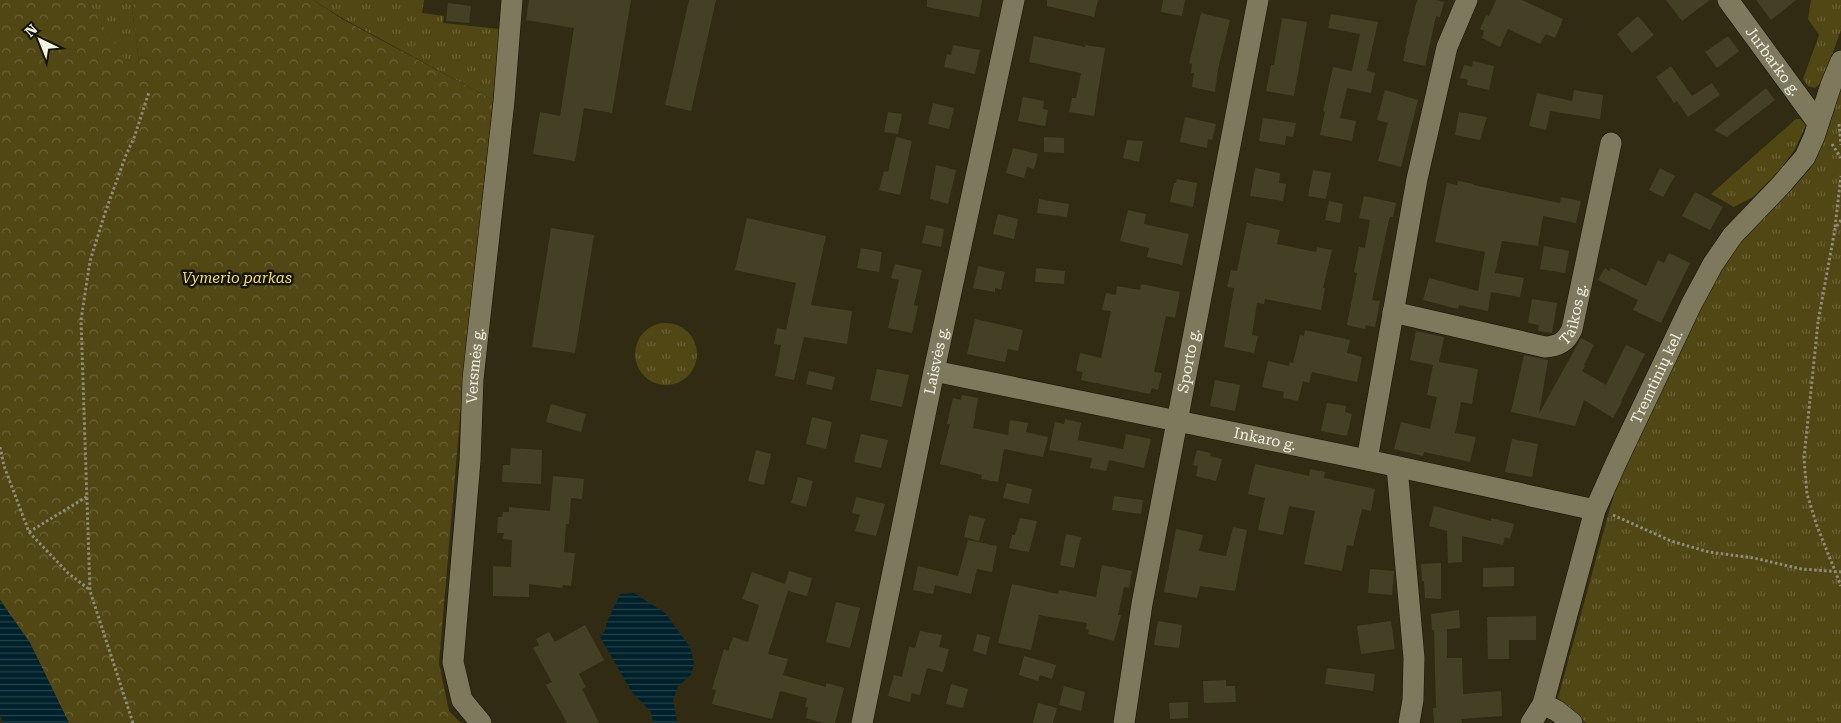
<svg xmlns="http://www.w3.org/2000/svg" width="1841" height="723" viewBox="0 0 1841 723" font-family="'Roboto Serif',serif">
	<style>
		.grass { fill: url(#grass-tufts) }
		.forest { fill: url(#forest-crowns) }
		.water { fill: url(#water-rules) }
		.building { fill: #444026 }
		.lines { fill: none; stroke-linecap: round; stroke-linejoin: round }
		.minor-casing { stroke: #181400; stroke-width: 22 }
		.path { stroke: #8f8c77; stroke-width: 3; stroke-dasharray: 2.5 2.5; stroke-linecap: butt }
		.minor { stroke: #7e795d; stroke-width: 21 }
		.labels { text-anchor: middle; dominant-baseline: central; stroke-width: 5; stroke-linejoin: round; paint-order: stroke }
		.street-label { font-size: 15px; fill: #f3f1e1; stroke: #161409 }
		.park-label { font-size: 15px; font-style: italic; fill: #f4df6c; stroke: #161409 }
	</style>
	<defs>
		<pattern id="grass-tufts" width="24" height="20" patternUnits="userSpaceOnUse" patternTransform="scale(1.25)"><rect width="24" height="20" fill="#504714"/><path d="M3 7l-1-3M5 7V3M7 7l1-3M15 17l-1-3M17 17v-4M19 17l1-3" fill="none" stroke="#6a6236"/></pattern>
		<pattern id="forest-crowns" width="20" height="18" patternUnits="userSpaceOnUse" patternTransform="scale(1.25)"><rect width="20" height="18" fill="#504714"/><path d="M2 6a3 3 0 1 1 6 0M12 15a3 3 0 1 1 6 0" fill="none" stroke="#6a6236"/></pattern>
		<pattern id="water-rules" width="6" height="5" patternUnits="userSpaceOnUse" patternTransform="scale(1.25)"><rect width="6" height="5" fill="#00212b"/><path d="M0 2.5h6" fill="none" stroke="#264249"/></pattern>
	</defs>
	<rect width="100%" height="100%" fill="#302b12"/>
	<!-- grass -->
	<path class="grass" d="M87 0H135L132 8 139 62 129 67Z
		M313 0H424L422 13 444 16 443 23 500 29 493 100 342 18Z
		M1811 0H1841V30L1822 82 1815 88 1808 86 1803 79 1819 35 1808 19Z
		M1841 86V723H1586L1558 698 1610 508 1621 475 1717 275Z
		M1796 119H1800L1806 125 1795 149 1780 170 1753 197 1734 207 1711 194Z
		M635 354a31 31 0 1 1 62 0a31 31 0 1 1-62 0Z"/>
	<!-- forest -->
	<path class="forest" d="M0 0H87L129 66 139 62 132 8 135 0H313L342 19 493 100 461 406 439 663 449 711 461 723H69L30 643 0 600Z"/>
	<!-- water -->
	<path class="water" d="M634 593 665 613 690 647 694 663 691 675 678 686 673 700 677 721 676 723H653L651 712 632 692 600 637 606 629V624L620 594Z
		M0 600 30 643 69 723H3L0 714Z"/>
	<!-- building -->
	<path class="building" d="M529 0H631L612 113 584 108 575 161 533 154 540 112 560 116 574 28 526 20Z
		M689 0H716L691 111 665 105Z
		M927 0H982L979 17 927 7Z
		M1047 0H1098L1094 17 1047 6Z
		M1163 0H1185L1182 16 1161 12Z
		M1417 0H1437L1444 2 1440 17 1436 16 1425 66 1403 61 1406 48H1405Z
		M1496 0H1522L1563 19 1555 38 1546 34 1540 44 1508 29 1500 47 1482 38 1484 31 1480 29 1486 15 1489 16Z
		M1666 0H1710L1682 21Z
		M1756 0H1796L1771 20Z
		M448 3 471 6 469 23 446 21Z
		M1201 13 1230 20 1218 69 1215 92 1192 87 1194 73H1191L1192 64 1189 63Z
		M1331 14 1378 22 1367 71 1375 73 1371 93 1347 88 1340 118 1356 121 1352 141 1320 135 1325 112 1323 111 1333 67 1352 71 1360 34 1328 28Z
		M1638 16 1654 35 1632 53 1617 34Z
		M1282 18 1307 22 1294 96 1266 91 1271 65H1274Z
		M1034 36 1085 47V45L1105 48 1094 116 1069 112 1072 98H1076L1081 73 1029 62Z
		M1728 36 1739 51 1717 68 1705 52Z
		M953 45 980 50 975 74 944 67 947 54 951 55Z
		M1473 61 1494 66 1489 90 1467 85 1468 80 1460 78 1464 65 1472 67Z
		M1671 66 1692 96 1712 83 1720 95 1688 117 1677 101 1674 103 1656 77Z
		M1766 88 1775 100 1727 137 1714 130Z
		M1385 90 1418 100 1401 167 1378 161 1388 123 1377 120Z
		M1574 90 1603 95 1600 119 1550 111 1546 130 1529 126 1537 93 1572 101Z
		M1023 97 1044 101 1043 109 1048 110 1045 126 1018 121Z
		M933 103 954 108 949 129 928 124Z
		M888 112 902 114 898 134 884 132Z
		M1459 112 1487 117 1480 140 1455 135Z
		M1185 117 1216 124 1212 140 1208 139 1207 148 1180 142Z
		M1263 118 1296 123 1293 137 1286 136 1285 145 1259 141Z
		M896 137 912 141 900 195 879 190 884 171 888 172Z
		M1044 137 1064 138V153L1044 152Z
		M1127 140 1143 141 1139 162 1123 158Z
		M1013 148 1038 154 1034 169 1027 167 1024 178 1006 173Z
		M936 165 956 170 948 204 930 199Z
		M1255 168 1280 173 1279 183 1286 184 1283 201 1250 196Z
		M1660 168 1675 176 1663 197 1649 190Z
		M1313 170 1331 173 1326 199 1308 196Z
		M1177 179 1197 183 1193 207 1170 202 1174 183H1176Z
		M1458 181 1474 184 1473 185 1560 203 1561 197 1581 201 1576 223 1543 216 1538 246 1502 241 1495 273 1524 278 1520 297 1491 292 1488 311 1459 305 1458 309 1423 300 1429 278 1478 291 1485 252 1435 242 1447 183 1457 185Z
		M1695 192 1723 207 1710 230 1682 216Z
		M1364 196 1396 203 1393 217H1390L1388 224 1372 300 1380 301 1375 327 1366 325 1365 329 1347 325 1357 273 1354 272 1359 247 1365 248 1370 220 1359 218Z
		M1039 199 1069 204 1067 217 1037 213Z
		M1329 201 1343 204 1340 223 1325 220Z
		M1128 210 1146 214 1144 224 1189 234 1182 265 1147 257 1149 248 1120 241Z
		M998 214 1018 219 1014 239 993 234Z
		M747 218 826 236 811 305 852 311 847 344 804 337 794 380 775 376 781 345 774 344 777 328 786 330 796 283 735 270Z
		M1247 223 1280 230 1277 244 1316 252 1317 247 1332 250 1323 288H1325L1321 310 1265 299 1264 304 1257 303 1252 335 1258 336 1254 353 1224 347 1234 288 1227 287 1231 270 1237 271Z
		M926 225 944 229 941 247 922 243Z
		M551 228 594 235 575 353 532 347Z
		M1544 246 1569 251 1565 273 1540 269Z
		M861 248 882 252 879 272 857 268Z
		M1669 253 1690 263 1661 323 1633 310 1638 300 1598 280 1605 268 1609 271 1611 268 1646 286 1658 260 1664 263Z
		M895 264 922 270 914 305 918 306 912 333 888 328 899 280 891 278Z
		M978 266 1005 272 1001 289 995 288V292L973 288Z
		M1036 268 1065 271 1064 284 1035 282Z
		M1141 284 1180 292 1175 318 1166 316 1154 372 1162 373 1158 390 1152 388 1150 394 1081 380 1083 372 1076 371 1080 353 1101 358 1111 311 1102 310 1106 293 1116 295 1117 286 1140 290Z
		M1532 299 1557 303 1552 333 1538 331 1539 325 1528 323Z
		M975 319 1023 330 1018 351 1008 349 1005 362 967 354Z
		M1305 330 1350 340 1347 353 1362 357 1357 382 1312 372 1309 383 1303 381 1298 401 1283 398 1284 392 1262 387 1268 361 1289 366 1290 362 1293 363 1300 335 1304 336Z
		M1416 331 1444 337 1439 362 1478 369 1472 404 1461 402 1455 433 1476 437 1470 462 1424 452 1423 456 1394 449 1401 422 1430 429 1437 397 1427 395 1433 365 1410 360Z
		M1581 338 1594 345 1584 365 1585 366 1582 371 1606 385 1626 345 1645 354 1621 401 1622 402 1613 418 1584 400 1575 426 1511 412 1524 355 1548 360 1539 414Z
		M877 369 909 375 902 407 870 400Z
		M809 371 835 377 832 390 806 384Z
		M1215 380 1240 385 1235 411 1210 406Z
		M962 395 978 398 973 428 1008 435 1010 420 1028 423 1026 432 1048 437 1043 457 1004 449 998 482 981 479 982 475 940 464 950 424H947L953 398 961 400Z
		M1327 403 1346 406 1345 412 1352 414 1347 436 1321 431Z
		M551 404 586 414 581 432 546 422Z
		M812 417 832 422 826 449 806 444Z
		M1065 419 1081 423 1078 440 1123 449 1126 434 1151 439 1144 468 1109 460 1106 471 1090 468 1092 458 1049 450 1055 422 1064 424Z
		M861 434 888 440 881 468 854 462Z
		M1512 439 1538 444 1532 477 1505 472Z
		M511 448 542 450 541 484 502 482 503 465H510Z
		M756 450 771 454 764 485 748 481Z
		M1197 450 1211 453 1210 456 1222 459 1216 481 1196 476 1198 466 1193 465Z
		M1255 464 1309 476 1310 469 1325 472 1324 478 1375 489 1371 511 1362 509 1353 546 1347 545 1342 571 1304 564 1315 511 1289 506 1283 535 1258 530 1265 498 1248 494Z
		M553 476 584 479 582 499 571 498 569 524H566L564 552 575 553 571 586 563 585 562 588 529 584V597L493 596V566L511 567 512 540 503 539 504 533H497L498 517H502L503 512H509V507L550 511Z
		M798 477 813 481 806 507 791 503Z
		M1007 483 1032 489 1029 504 1003 498Z
		M1114 496 1143 500 1141 514 1112 510Z
		M856 497 885 504 876 536 855 531 860 515 852 513Z
		M1434 506 1491 521V518L1514 524 1510 539 1505 537 1503 545 1462 536V562L1448 563 1447 531 1429 526Z
		M969 515 985 519 979 541 964 537Z
		M1020 518 1037 521 1029 552 1009 548 1012 535H1015Z
		M1233 527 1247 530 1235 591 1200 586 1197 598 1164 592 1176 529 1203 535 1199 551 1226 556Z
		M1066 534 1081 537 1074 568 1060 565Z
		M968 540 997 546 992 572 977 569 971 594 935 585 933 594 913 590 918 566 958 576Z
		M1441 563V599L1425 598 1424 581H1422L1421 564Z
		M1102 565 1132 571 1129 588 1124 587 1118 615H1121L1114 641 1088 634 1089 630 1086 629 1087 623 1039 615 1031 650 998 643 1012 584 1058 594 1059 590 1096 597Z
		M1514 567V586L1483 587V568Z
		M1370 569 1394 571 1392 595 1368 593Z
		M789 571 812 578 807 596 788 591 768 654 788 659 783 675 826 687V683L844 688 835 723H823L806 718 808 707H805L807 698 780 691 772 719 712 704 716 690 712 689 724 649 728 651 733 637 748 642 759 605 742 599 752 572 785 584Z
		M836 602 860 608 850 648 826 642Z
		M1459 610 1460 628 1447 629V658H1462L1463 694 1501 691 1502 716 1461 719 1462 723H1434L1433 708H1436L1434 630H1432L1431 614Z
		M1536 616V640H1509V659H1488L1487 617Z
		M1158 621 1182 625 1179 648 1154 645Z
		M1391 621 1395 649 1361 654 1357 626Z
		M585 625 604 660 579 674 586 687 582 689 599 723H567L546 685 552 682 533 648 539 645 536 639 549 632 555 642Z
		M920 631 942 635 939 647 949 649 943 672 927 668 920 695 912 693 910 702 888 696 894 675 902 677 909 647 915 648Z
		M977 634 990 637 986 655 973 651Z
		M1024 656 1056 665 1052 679 1040 675 1038 681 1019 675Z
		M1327 668 1375 674 1373 691 1325 684Z
		M1226 680V686H1235L1236 702 1204 703 1203 681Z
		M951 684 968 689 963 708 946 704Z
		M1064 686 1085 692 1081 711 1059 705Z
		M1188 702V718L1170 719 1169 703Z
		M1038 703 1057 708 1053 723H1033Z"/>
	<g class="lines">
		<defs>
			<g id="minor">
				<path id="s1" d="M1728 0 1818 123"/>
				<path id="s2" d="M1393 312 1545 347C1559 346 1566 342 1572 329L1611 143"/>
				<path id="s3" d="M934 371 1367 460 1595 510"/>
				<path d="M1367 460 1417 179 1447 47 1467 0"/>
				<path d="M1397 467 1414 658 1413 700 1409 723"/>
				<path d="M1543 704 1557 711 1572 723"/>
				<path id="s4" d="M481 723 462 700 453 662 470 461 473 379 504 101 512 0"/>
				<path id="s5" d="M862 723 934 371 1014 0"/>
				<path id="s6" d="M1124 723 1142 604 1258 0"/>
				<path id="s7" d="M1531 723 1543 704 1595 510 1616 463 1691 305 1713 264 1733 235 1781 185 1805 157 1814 137 1831 85 1841 61"/>
			</g>
		</defs>
		<!-- minor casing -->
		<use href="#minor" class="minor-casing"/>
		<!-- path -->
		<path class="path" d="M1839 124 1841 145
			M1832 144 1841 158
			M1841 220 1835 229 1818 322 1804 458 1807 494 1817 526 1841 586
			M1835 227 1841 176
			M0 447 4 466 29 532 88 496
			M1613 515 1671 541 1709 552 1754 558 1801 569 1841 572
			M29 532 68 573 90 590
			M133 723 90 591 81 320 90 261 105 213 126 155 134 138 149 92"/>
		<!-- minor -->
		<use href="#minor" class="minor"/>
	</g>
	<g class="labels">
		<!-- street labels -->
		<g class="street-label">
			<text stroke="none"><textPath href="#s1" startOffset="76">Jurbarko g.</textPath></text>
			<text stroke="none"><textPath href="#s2" startOffset="205">Taikos g.</textPath></text>
			<text stroke="none"><textPath href="#s5" startOffset="370">Laisvės g.</textPath></text>
			<text stroke="none"><textPath href="#s6" startOffset="368">Sporto g.</textPath></text>
			<text stroke="none"><textPath href="#s4" startOffset="366">Versmės g.</textPath></text>
			<text stroke="none"><textPath href="#s7" startOffset="370">Tremtinių kel.</textPath></text>
			<text stroke="none"><textPath href="#s3" startOffset="338">Inkaro g.</textPath></text>
		</g>
		<!-- park labels -->
		<g class="park-label">
			<text x="237" y="278">Vymerio parkas</text>
		</g>
	</g>
	<!-- north arrow -->
	<g transform="translate(40 40) rotate(317)" stroke="#161409" stroke-width="4" paint-order="stroke">
	<path d="M0-4L9 19L0 12L-9 19Z" fill="#f3f1e1"/>
	<text y="-8" font-size="14" font-weight="bold" text-anchor="middle" fill="#f3f1e1">N</text>
	</g>
</svg>
